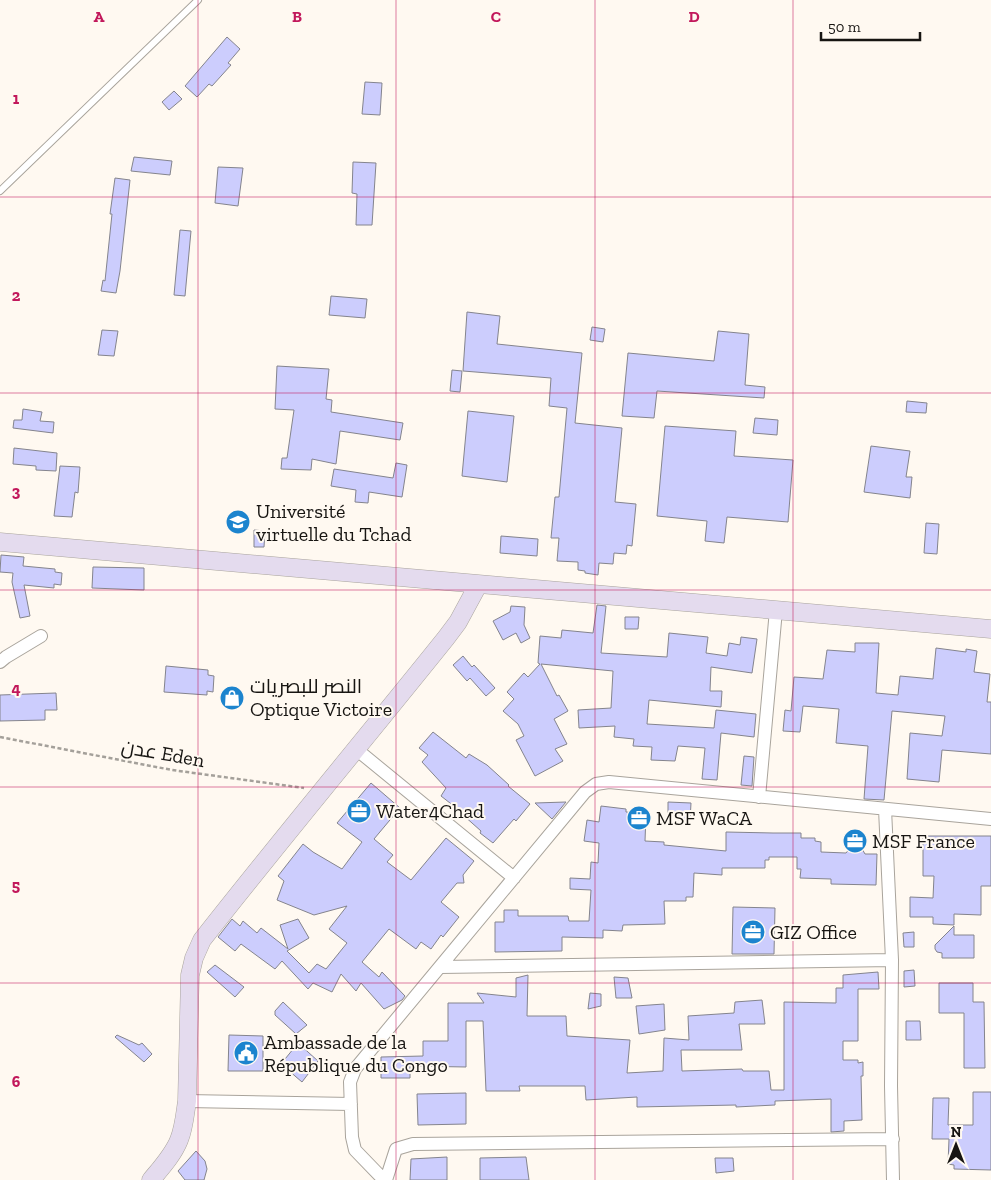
<svg xmlns="http://www.w3.org/2000/svg" width="991" height="1180" viewBox="0 0 991 1180" font-family="'Zilla Slab',Cairo,serif">
	<style>
		.building { fill: #cccdfd; stroke: #84848d }
		.lines { fill: none; stroke-linecap: round; stroke-linejoin: round }
		.lane-casing { stroke: #a9a49c; stroke-width: 8 }
		.street-casing { stroke: #a9a49c; stroke-width: 14 }
		.secondary-casing { stroke: #a9a49c; stroke-width: 19 }
		.path { stroke: #a4a09a; stroke-width: 2.5; stroke-dasharray: 4 2.5; stroke-linecap: butt }
		.lane { stroke: #fff; stroke-width: 6 }
		.street { stroke: #fff; stroke-width: 12 }
		.secondary { stroke: #e4dbee; stroke-width: 18 }
		.grid { fill: none; stroke: #c2185b; stroke-width: 1; stroke-opacity: 0.55 }
		.labels { text-anchor: middle; dominant-baseline: central; stroke-width: 4; stroke-linejoin: round; paint-order: stroke }
		.poi-label { font-size: 20px; fill: #171512; stroke: #fff9f1; text-anchor: start }
		.street-label { font-size: 20px; fill: #171512; stroke: #fff9f1 }
		.grid-label { font-size: 16px; text-anchor: middle; font-weight: bold; fill: #c2185b; stroke: #fff9f1; stroke-width: 4; stroke-linejoin: round; paint-order: stroke }
	</style>
	<rect width="100%" height="100%" fill="#fff9f1"/>
	<!-- building -->
	<path class="building" d="M227 37 240 49 228 63 231 65 212 86 209 84 197 97 185 86Z
		M365 82 382 83 380 115 362 114Z
		M174 91 182 99 169 110 162 102Z
		M134 157 172 161 170 175 131 171Z
		M353 162 376 163 372 225H356L357 194 352 193Z
		M218 167 243 168 238 206 215 203Z
		M115 178 130 180 120 271 116 293 101 291 103 280 105 281 112 214H110Z
		M180 230 191 231 185 296 174 295Z
		M331 296 367 299 365 318 329 315Z
		M467 312 500 316 497 344 582 353 575 423 622 428 615 502 636 504 632 546 627 545 626 554 614 553 613 564 599 563 598 575 585 573V571L578 570V562L557 561 559 538H551L555 497H559L567 408 549 406 551 378 463 371Z
		M592 327 605 329 603 342 590 340Z
		M102 330 118 331 114 356 98 355Z
		M718 331 749 334 745 385 765 387 764 398 657 391 654 418 622 416 628 353 714 361Z
		M277 366 329 369 326 399 332 400 331 412 403 423 400 440 340 431 336 464 312 459 311 470 281 469 282 458H287L294 410 275 409Z
		M452 370 462 371 460 392 450 391Z
		M907 401 927 403 926 413 906 412Z
		M23 409 42 412 40 421 54 422 53 433 13 428 14 420H22Z
		M468 411 514 416 507 482 462 476Z
		M755 418 778 420 777 435 753 433Z
		M665 426 736 431 734 456 793 460 788 522 727 517 724 543 705 541 707 521 657 516Z
		M871 446 910 451 906 477H912L910 498 864 492Z
		M14 448 57 453 56 471 36 470V466L13 464Z
		M396 463 407 465 402 497 369 492 368 503 355 502 356 490 331 486 334 469 393 478Z
		M60 466 80 467 78 493 75 492 72 517 54 516Z
		M926 523 939 524 937 554 924 553Z
		M254 530 265 531 264 547H254Z
		M501 536 538 539 537 556 500 553Z
		M1 555 24 557 23 566 55 569V572L62 573 61 585 54 584V588L24 585 30 616 20 618 12 582 13 573 0 572Z
		M93 567 144 568V590L92 588Z
		M597 605 606 606 601 653 667 657 669 633 708 637 706 653 727 656 729 643 740 645 741 637 757 639 752 673 711 667 710 691H722L721 707 649 700 647 724 714 728 716 710 756 714 754 737 721 733 717 780 702 779 705 748 678 746 675 761 651 760 652 747 633 746 634 739 614 737 615 726 579 728 578 710 611 708 613 671 541 664 557 696 559 695 568 711 554 719 567 744 555 749 563 761 535 776 516 740 524 736 518 724 503 711 514 699 507 692 524 673 528 677 540 664 538 663 540 636 561 638 562 630 593 633Z
		M511 606 525 607 524 625 530 638 521 643 516 633 503 640 493 621 510 612Z
		M625 617H639L638 629H625Z
		M855 643H879L876 693 898 695 900 676 933 679 936 648 966 652V649L977 651 974 672 990 674 987 702H991V754L942 750 939 782 907 779 910 733 942 736 945 716 892 711 884 800 864 799 868 746 836 743 839 709 803 706 800 732 783 731 785 710 791 711 794 677 823 679 827 650 855 652Z
		M463 656 472 667 474 665 495 688 486 696 470 678 467 681 453 665Z
		M166 666 208 670V675L214 676 213 692 207 691V695L164 692Z
		M56 693 57 710H45V720L0 721V695Z
		M433 732 466 758 469 754 487 765 509 785 508 786 530 804 516 821 514 819 493 843 480 833 481 831 463 815 464 814 441 796 446 788 422 762 428 755 419 748Z
		M744 756 754 757 752 786 741 785Z
		M371 783 400 808 374 839 393 855 387 862 411 880 446 838 474 861 463 875 464 883H457L441 902 459 917 443 937 441 935 431 949 421 942 416 949 389 929 362 962 379 977 382 972 405 996 402 1000 384 1009 361 983 356 991 341 974 332 992 313 983 308 989 282 961 275 969 241 944 235 951 218 937 232 919 240 926 243 921 257 933 261 928 288 949 280 925 298 919 309 938 287 951 309 973 317 964 326 969 347 943 329 929 347 906 314 915 277 900 284 881 278 876 303 844 313 852 342 869 362 842 337 823Z
		M566 802 552 819 535 803Z
		M668 802 691 803 690 821 678 820V815H668Z
		M601 806 626 809V812L646 814 645 841 664 842V845L726 851V832L773 833H801V838H815V841L821 842V852L846 853 851 847H861L865 854H877L876 885 831 884V879L800 878 801 869H797V857H769V860H765V868H722V875L694 873 693 897H686V901H664L665 924 623 925 622 931 603 930V938L562 937V951L495 952V922H504V910H518V916H568L569 921H589L591 890 570 889V878L590 879 591 862 598 863 599 843 584 841 587 820 599 822Z
		M923 836H991V886H981V915L954 914V925L933 924V917H910V897L933 898 934 876H923Z
		M733 907 775 908 774 954H732Z
		M954 926V935H974V958H942V953L937 952 935 949V945Z
		M914 932V947H904L903 933Z
		M215 965 244 987 235 997 207 972Z
		M914 970 915 986 904 987V971Z
		M878 972 879 989H858V1041H843V1060H858V1063L863 1062V1076H861L862 1120 844 1121V1131L831 1132V1099L775 1101V1105L736 1107V1105L637 1107V1097L586 1100 585 1086H519L520 1091H486L483 1021H466V1067L410 1066V1078H381V1057L423 1056V1041H448V1003H484L477 993 516 997V978L528 975 527 1016H566L567 1036 630 1040 627 1073 663 1071 664 1038 689 1040 688 1016 734 1013 735 1002 762 1000 765 1024H739L742 1050H681L682 1071 742 1069 743 1071H769L771 1090H784V1002L836 1003V988H843V975Z
		M614 977 628 978 632 998H616Z
		M939 983H973V1002H984L985 1068H964V1013H939Z
		M590 993 601 994V1006L588 1009Z
		M283 1002 307 1025 296 1034 275 1015V1011Z
		M664 1004 665 1030 639 1034 636 1006Z
		M906 1021H920L921 1040H906Z
		M117 1035 139 1045 142 1043 152 1054 144 1062 115 1037Z
		M229 1035 263 1036V1071H228Z
		M298 1043 318 1061 302 1082 281 1064Z
		M973 1092H991V1170L954 1169V1165L948 1164 949 1139H932L933 1098H949L948 1125H973Z
		M466 1093V1124L418 1125 417 1094Z
		M196 1151 205 1161 207 1169 204 1180H185L178 1171Z
		M447 1157V1180H410L411 1159Z
		M526 1157 529 1180H480V1158Z
		M715 1158H733L734 1171 716 1173Z"/>
	<g class="lines">
		<defs>
			<path id="lane" d="M0 191 198 0"/>
			<path id="street" d="M0 662 6 657 41 636
				M356 749 514 878
				M759 797 776 610
				M885 809 892 960 891 1086 893 1180
				M440 967 892 960
				M187 1101 351 1104
				M384 1180 355 1150 352 1137 350 1082 355 1069 585 792 596 784 609 782 991 819
				M386 1180 396 1149 413 1144 893 1139"/>
			<path id="secondary" d="M0 542 991 629
				M151 1180C161 1168 173 1155 179 1140 184 1128 185 1114 187 1101L190 975 194 958 202 940C282 838 365 739 446 638L458 622 478 585"/>
		</defs>
		<!-- lane casing -->
		<use href="#lane" class="lane-casing"/>
		<!-- street casing -->
		<use href="#street" class="street-casing"/>
		<!-- secondary casing -->
		<use href="#secondary" class="secondary-casing"/>
		<!-- path -->
		<path class="path" d="M0 737 172 770 304 788"/>
		<!-- lane -->
		<use href="#lane" class="lane"/>
		<!-- street -->
		<use href="#street" class="street"/>
		<!-- secondary -->
		<use href="#secondary" class="secondary"/>
	</g>
	<!-- grid -->
	<path class="grid" d="M198 0V1180M396 0V1180M595 0V1180M793 0V1180M0 197H991M0 393H991M0 590H991M0 787H991M0 983H991"/>
	<!-- icons -->
	<defs>
		<symbol id="university-disc" viewBox="-11 -11 22 22"><circle r="9.5" fill="#1c84ce" stroke="#fff9f1"/><path d="M0-5L7-2L0 1L-7-2ZM-4 1L0 2.5L4 1V4Q0 6-4 4Z" fill="#fff"/></symbol>
		<symbol id="shop-disc" viewBox="-11 -11 22 22"><circle r="9.5" fill="#1c84ce" stroke="#fff9f1"/><path d="M-5-2.5h2.3a2.7 3.5 0 0 1 5.4 0H5L5.5 6h-11ZM-1.5-2.5h3a1.5 2.3 0 0 0-3 0Z" fill="#fff"/></symbol>
		<symbol id="office-disc" viewBox="-11 -11 22 22"><circle r="9.5" fill="#1c84ce" stroke="#fff9f1"/><path d="M-6-3h4V-5.5h4V-3h4V5H-6ZM-1-4.5V-3h2v-1.5ZM-6 0V1H6V0Z" fill="#fff"/></symbol>
		<symbol id="civic-disc" viewBox="-11 -11 22 22"><circle r="9.5" fill="#1c84ce" stroke="#fff9f1"/><path d="M-.6-6.5H3V-4.5H.6V-3L4-1V1h2V6H-6V1h2V-1L-.6-3ZM-1.2 2.5V6h2.4V2.5Z" fill="#fff"/></symbol>
	</defs>
	<g fill-rule="evenodd">
		<use href="#university-disc" x="224" y="508" width="28" height="28"/>
		<use href="#shop-disc" x="218" y="684" width="28" height="28"/>
		<use href="#office-disc" x="345" y="797" width="28" height="28"/>
		<use href="#office-disc" x="625" y="804" width="28" height="28"/>
		<use href="#office-disc" x="841" y="827" width="28" height="28"/>
		<use href="#office-disc" x="739" y="918" width="28" height="28"/>
		<use href="#civic-disc" x="232" y="1039" width="28" height="28"/>
	</g>
	<g class="labels">
		<!-- poi labels -->
		<g class="poi-label">
			<text x="256" y="511">Université<tspan x="256" dy="23">virtuelle du Tchad</tspan></text>
			<text x="250" y="686">النصر للبصريات<tspan x="250" dy="23">Optique Victoire</tspan></text>
			<text x="376" y="811">Water4Chad</text>
			<text x="656" y="818">MSF WaCA</text>
			<text x="872" y="841">MSF France</text>
			<text x="770" y="932">GIZ Office</text>
			<text x="264" y="1042">Ambassade de la<tspan x="264" dy="23">République du Congo</tspan></text>
		</g>
		<!-- street labels -->
		<g class="street-label">
			<text transform="translate(163 753) rotate(10)">عدن Eden</text>
		</g>
	</g>
	<g class="grid-label">
		<text x="99" y="22">A</text>
		<text x="297" y="22">B</text>
		<text x="496" y="22">C</text>
		<text x="694" y="22">D</text>
		<text x="16" y="104">1</text>
		<text x="16" y="301">2</text>
		<text x="16" y="497">3</text>
		<text x="16" y="694">4</text>
		<text x="16" y="891">5</text>
		<text x="16" y="1087">6</text>
	</g>
	<!-- north arrow -->
	<g transform="translate(956 1145)" stroke="#fff9f1" stroke-width="4" paint-order="stroke">
	<path d="M0-4L9 19L0 12L-9 19Z" fill="#171512"/>
	<text y="-8" font-size="14" font-weight="bold" text-anchor="middle" fill="#171512">N</text>
	</g>
	<!-- scale -->
	<path d="M821 32v8h99v-8" fill="none" stroke="#171512" stroke-width="2.5"/>
	<text x="828" y="32" font-size="15" fill="#171512" stroke="#fff9f1" stroke-width="4" paint-order="stroke">50 m</text>
</svg>
